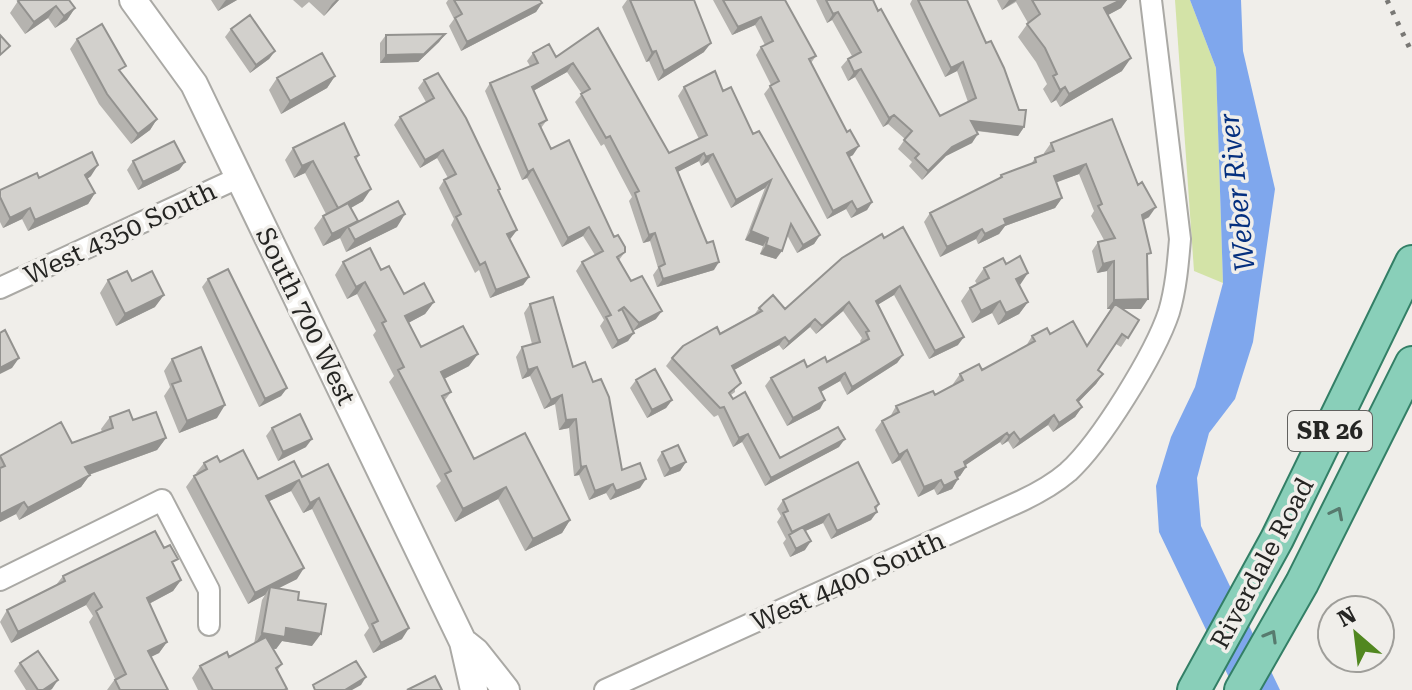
<svg xmlns="http://www.w3.org/2000/svg" width="1412" height="690" viewBox="0 0 1412 690" font-family="'Roboto Serif',serif">
	<style>
		.green { fill: #d3e3a7 }
		.water { fill: #7fa7ed }
		.lines { fill: none; stroke-linecap: round; stroke-linejoin: round }
		.minor-casing { stroke: #aaa9a5; stroke-width: 24 }
		.tertiary-casing { stroke: #aaa9a5; stroke-width: 30 }
		.primary-casing { stroke: #337f66; stroke-width: 36 }
		.minor { stroke: #fff; stroke-width: 20 }
		.tertiary { stroke: #fff; stroke-width: 26 }
		.primary { stroke: #89cfb9; stroke-width: 32 }
		.rail { stroke: #797875; stroke-width: 5; stroke-dasharray: 4 8; stroke-linecap: butt }
		.wall { fill: #b5b3af }
		.shaded-wall { fill: #93928f }
		.building { fill: #d2d0cc; stroke: #93928f; stroke-width: 2 }
		.oneway { stroke: #577a6e }
		.labels { text-anchor: middle; dominant-baseline: central; stroke-width: 7; stroke-linejoin: round; paint-order: stroke }
		.shield { fill: #f0eeea; stroke: #62615f; stroke-width: 2 }
		.shield-label { font-size: 24px; font-weight: bold; fill: #252523 }
		.street-label { font-size: 26px; fill: #252523; stroke: #f0eeea }
		.water-label { font-size: 28px; font-style: italic; fill: #05307f; stroke: #f0eeea }
	</style>
	<rect width="100%" height="100%" fill="#f0eeea"/>
	<!-- green -->
	<path class="green" d="M1175 0H1190L1216 68 1223 283 1194 271Z"/>
	<!-- water -->
	<path class="water" d="M1190 0H1241L1243 51 1275 189 1253 342 1235 399 1209 433 1197 478 1201 526 1280 690H1235L1159 532 1156 486 1171 437 1195 387 1223 283 1216 68Z"/>
	<g class="lines">
		<defs>
			<path id="minor" d="M0 288 240 177
				M0 580 162 500 209 590V625
				M605 690 1021 501C1038 493 1054 484 1068 472 1101 442 1155 354 1169 312 1176 288 1178 263 1180 239L1151 0"/>
			<path id="tertiary" d="M133 0 194 84 463 642 474 690
				M466 644 476 652 506 690"/>
			<path id="primary" d="M1194 690 1277 539 1412 262
				M1241 690 1302 583 1412 363"/>
		</defs>
		<!-- minor casing -->
		<use href="#minor" class="minor-casing"/>
		<!-- tertiary casing -->
		<use href="#tertiary" class="tertiary-casing"/>
		<!-- primary casing -->
		<use href="#primary" class="primary-casing"/>
		<!-- minor -->
		<use href="#minor" class="minor"/>
		<!-- tertiary -->
		<use href="#tertiary" class="tertiary"/>
		<!-- primary -->
		<use href="#primary" class="primary"/>
		<!-- rail -->
		<path class="rail" d="M1387 0 1412 53"/>
	</g>
	<!-- wall -->
	<path class="wall" d="M211 0H237L218 11Z
		M293 0H339L324 16 309 2 302 8Z
		M448 0H541H540L542 3 536 12 461 51 449 26 454 19 446 3Z
		M627 0H694L704 52 658 81 649 61 646 62 622 7Z
		M713 0H785L816 56 811 63 853 155 849 157 872 202 867 210 851 218 846 209 827 219 764 94 771 85 756 55 761 47 765 45 755 25 732 35Z
		M816 0H873L940 116 968 102 957 71 945 77 910 4 912 0H967L1024 127 1018 136 976 131 972 143 946 156 922 180 909 166 912 162 898 149 905 139 888 124 883 127 855 77 848 81 841 67 848 59 852 56 832 20 827 23Z
		M997 0H1127L1121 8 1108 15 1122 71 1060 107 1056 100 1051 103 1043 89 1047 84 1036 62 1018 37 1028 23 1016 2 1002 10Z
		M18 1 71 2 75 8 67 20 55 28 48 18 25 34 10 13Z
		M598 28 669 153 699 139 678 96 684 87 723 91 753 134 820 235 814 244 797 253 787 235 776 259 760 254 763 246 745 240 765 188 731 208 708 162 701 166 699 161 677 172 714 270 657 287 653 275 658 268 650 241 643 243 629 201 632 197 604 144 601 146 575 102 582 94 567 72 533 91 547 120 541 128 551 149 625 252 619 260 631 281 656 319 633 331 628 341 612 349 600 326 604 320 576 271 582 262 595 255 583 236 562 247 527 178 522 180 485 91 490 83 530 66 527 61 533 53 556 57Z
		M231 29 275 51 269 59 250 73 225 37Z
		M445 34 439 42 418 62 380 63V43L386 35Z
		M77 39 121 73 157 119 150 130 131 144 99 104 70 49Z
		M335 76 327 88 281 114 269 90 277 78Z
		M424 80 498 192 517 230 510 239 529 277 523 285 490 298 479 270 475 273 451 225 454 219 439 188 444 180 448 178 437 158 420 168 394 125 400 117 426 102 418 88Z
		M1112 119 1149 217 1144 220 1147 258 1141 309H1123L1139 320 1121 347 1116 344 1098 370 1103 374 1096 384 1078 402 1082 407 1075 417 1053 432 1048 425 1013 449 1008 441 1002 445 1000 442 965 465 966 467 960 476 957 477 958 479 952 489 937 495 934 489 918 497 900 460 892 464 875 430 882 421 890 417 896 406 935 395 954 385 953 384 960 374 982 370 1026 346 1032 336 1050 334 1087 346 1111 309H1107V271L1097 273 1092 251 1098 242 1104 240 1091 216 1094 211 1079 174 1056 182 1062 198 1055 208 1005 226 999 234 978 244 976 239 940 257 924 222 930 213 998 179 1001 175 1031 164 1035 158 1044 154V153L1051 143Z
		M293 148 359 155 356 160 363 201 351 208 358 221 397 227 346 252 340 238 323 246 314 228 323 216 326 214 305 173 294 178 285 160Z
		M133 161 185 162 179 170 138 190 127 170Z
		M91 176 87 179 95 193 88 204 28 231 22 219 3 228 0 222V190L39 178Z
		M882 234 958 345 929 359 894 295 878 304 903 355 897 363 847 395 840 381 821 392 820 409 787 426 765 386 771 378 827 362 861 343 860 341 862 338 843 311 816 334 810 327 783 350 779 345 734 370 735 392 731 395 780 458 839 447 765 486 742 442 733 447 718 415 714 417 666 366 672 358 754 315 759 308 785 309Z
		M343 262 381 270 404 294 434 302 425 314 408 323 421 347 469 366 444 379 451 392 445 400 474 459 570 520 562 533 525 551 498 499 455 522 436 486 441 481 389 382 394 376 373 335 376 331 357 294 347 299 335 275Z
		M984 268 1019 285 1028 302 1019 314 998 325 992 313 972 323 961 301 970 288 977 284 975 281Z
		M208 279 287 388 281 396 259 407 202 287Z
		M108 280 132 281 155 307 116 326 100 293Z
		M530 304 573 367 622 470 640 488 610 500 606 493 589 500 579 475 574 476 569 428 559 430 555 404 544 409 530 376 522 379 516 357 522 347 532 344 524 313Z
		M172 359 217 418 179 433 164 396 170 387 164 371Z
		M636 380 672 400 666 408 647 418 630 388Z
		M110 417 133 420 166 438 157 450 89 475 81 487 19 520 16 514 0 522V456L72 443 102 432 101 429Z
		M272 428 306 447 278 461 266 436Z
		M662 452 686 462 680 471 664 477 657 460Z
		M220 462 258 479 302 477 328 464 402 639 373 653 364 635 369 628 312 509 303 513 291 491 269 501 297 579 277 589 298 600 312 646 282 641 276 649H273L282 664 277 671 287 689 286 690H198L192 678 200 666 229 657 254 644 262 600 265 595 248 604 186 487 194 476 197 474 196 473 204 463Z
		M783 500 879 504 871 520 831 539 823 523 805 531V550L790 557 783 543 786 539 777 522 781 516 777 509Z
		M174 565 181 580 173 591 149 604 167 642 159 653 151 657 168 690H107L115 679 89 622 93 616 86 605 11 643 0 622 7 610 56 585 63 576Z
		M20 663 52 689 50 690H26L14 671Z"/>
	<!-- shaded-wall -->
	<path class="shaded-wall" d="M226 0H237L218 11 225 1Z
		M336 0H339L324 16 332 4Z
		M1009 0H1017L1002 10Z
		M1121 0H1127L1121 8 1095 22 1104 8Z
		M542 3 536 12 461 51 467 42Z
		M56 6 48 18 25 34 34 22Z
		M75 8 67 20 55 28 64 16Z
		M838 12 832 20 827 23 833 14Z
		M761 17 755 25 732 35 738 27Z
		M445 34 439 42 418 62 380 63 386 55Z
		M711 43 704 52 658 81 664 71Z
		M275 51 269 59 250 73 256 65Z
		M656 51 649 61 646 62 652 52Z
		M1131 58 1122 71 1060 107 1069 94Z
		M963 62 957 71 945 77 951 68Z
		M573 63 567 72 526 95 532 87Z
		M861 69 855 77 848 81 854 72Z
		M335 76 327 88 281 114 290 101Z
		M1065 87 1056 100 1051 103 1060 90Z
		M894 115 888 124 883 127 889 118Z
		M157 119 150 130 131 144 138 134Z
		M971 121 1024 127 1018 136 965 129Z
		M978 134 972 143 946 156 922 180 928 171 952 147Z
		M859 146 853 155 842 161 847 153Z
		M443 150 437 158 420 168 425 160Z
		M704 153 699 161 670 176 676 168Z
		M713 154 708 162 701 166 706 157Z
		M313 161 305 173 294 178 302 166Z
		M185 162 179 170 138 190 143 182Z
		M1086 164 1079 174 1047 186 1054 176Z
		M98 165 91 176 78 186 85 175Z
		M533 169 527 178 522 180 528 172Z
		M771 180 765 188 731 208 736 200Z
		M371 189 363 201 329 220 338 208Z
		M95 193 88 204 28 231 35 220Z
		M1062 198 1055 208 1005 226 999 234 978 244 985 234 1004 219Z
		M852 201 846 209 827 219 833 211Z
		M872 202 867 210 851 218 857 210Z
		M1156 207 1149 217 1135 224 1142 215Z
		M30 208 22 219 3 228 10 218Z
		M405 214 397 227 346 252 355 240Z
		M348 227 340 238 323 246 332 234Z
		M589 227 583 236 562 247 568 238Z
		M982 229 976 239 940 257 947 247Z
		M517 230 511 238 502 243 507 234Z
		M751 231 768 238 763 246 745 240Z
		M655 233 650 241 643 243 649 235Z
		M820 235 814 244 797 253 803 245Z
		M766 245 782 251 776 259 760 254Z
		M1114 261 1107 271 1097 273 1103 264Z
		M719 262 714 270 657 287 663 279Z
		M1028 273 1020 285 1016 279Z
		M529 277 523 285 490 298 496 290Z
		M365 282 357 294 347 299 356 287Z
		M900 286 894 295 871 309 876 301Z
		M164 295 155 307 116 326 125 314Z
		M1148 299 1141 309H1107L1114 300Z
		M1000 301 992 313 972 323 981 311Z
		M434 302 425 314 397 329 405 316Z
		M849 302 843 311 816 334 822 326Z
		M1028 302 1019 314 998 325 1006 313Z
		M662 311 656 319 633 331 639 323Z
		M815 319 810 327 783 350 789 342Z
		M634 333 628 341 612 349 618 341Z
		M785 337 779 345 727 374 732 366Z
		M964 337 958 345 929 359 935 351Z
		M478 354 469 366 432 385 441 372Z
		M903 355 897 363 847 395 852 387Z
		M19 358 12 368 0 374V368Z
		M537 367 530 376 522 379 528 370Z
		M845 373 840 381 813 396 819 388Z
		M1103 374 1096 384 1071 410 1077 400Z
		M287 388 281 396 259 407 265 399Z
		M562 395 555 404 544 409 551 400Z
		M672 400 666 408 647 418 652 410Z
		M825 400 820 409 787 426 793 418Z
		M225 405 217 418 179 433 187 421Z
		M1082 407 1075 417 1053 432 1059 423Z
		M1054 415 1048 425 1013 449 1020 440Z
		M576 419 569 428 559 430 566 420Z
		M1014 432 1008 441 1002 445 1009 436Z
		M1007 433 1000 442 957 471 964 462Z
		M748 434 742 442 733 447 739 438Z
		M166 438 157 450 77 479 85 467Z
		M312 439 306 447 278 461 283 452Z
		M845 439 839 447 765 486 771 478Z
		M907 450 900 460 892 464 899 455Z
		M686 462 680 471 664 477 670 469Z
		M586 466 579 475 574 476 581 467Z
		M966 467 960 476 948 482 955 472Z
		M90 475 81 487 19 520 28 508Z
		M646 479 640 488 610 500 616 491Z
		M958 479 952 489 937 495 944 486Z
		M299 480 291 491 259 506 266 496Z
		M941 480 934 489 918 497 924 487Z
		M613 484 606 493 589 500 595 491Z
		M506 487 498 499 455 522 463 509Z
		M319 498 312 509 303 513 310 503Z
		M24 502 16 514 0 522V514Z
		M877 512 871 520 831 539 837 531Z
		M829 514 823 523 790 538 792 532Z
		M570 520 562 533 525 551 533 539Z
		M811 541 805 550 790 557 796 549Z
		M304 568 297 579 269 593 270 587 265 595 248 604 255 593Z
		M181 580 173 591 139 609 147 598Z
		M94 593 86 605 11 643 18 632Z
		M286 628 321 634 312 646 282 641 276 649 254 646 262 633Z
		M409 628 402 639 373 653 381 643Z
		M167 642 159 653 140 662 148 651Z
		M366 677 361 685 352 690H345Z
		M58 680 52 689 50 690H43Z"/>
	<!-- building -->
	<path class="building" d="M20 0H69L75 8 64 16 56 6 34 22 18 1Z
		M454 0H540L542 3 467 42 455 18 462 14Z
		M630 0H694L711 43 664 71 656 51 652 52Z
		M723 0H785L816 56 809 59 847 132 850 130 859 146 847 153 872 202 857 210 852 201 833 211 770 86 779 81 761 47 773 41 761 17 738 27Z
		M826 0H873L878 11 881 9 940 116 976 98 963 62 951 68 918 0H967L986 43 991 41 1004 68 1019 110H1026L1024 127 971 121 978 134 952 147 928 171 915 158 919 154 904 140 912 131 894 115 889 118 861 69 854 72 848 59 861 52 838 12 833 14Z
		M1032 0H1121L1104 8 1131 58 1069 94 1065 87 1060 90 1053 76 1057 74 1045 48 1027 24 1040 14Z
		M250 15 275 51 256 65 231 29Z
		M102 24 126 66 119 70 157 119 138 134 107 94 77 39Z
		M598 28 669 153 707 135 684 87 715 71 723 91 731 87 753 134 759 131 820 235 803 245 791 224 782 251 766 245 768 238 751 231 771 180 736 200 713 154 706 157 704 153 676 168 707 243 713 241 719 262 663 279 659 267 665 264 655 233 649 235 635 193 639 191 610 136 606 138 581 94 590 89 573 63 532 87 547 120 539 124 551 149 569 140 614 237 618 235 625 247V252L617 257 631 281 642 276 662 311 639 323 624 307 618 311 622 309 634 333 618 341 606 317 611 315 582 262 603 251 589 227 568 238 533 169 528 172 490 83 538 63 533 53 549 44 556 57Z
		M445 34 424 54 386 55V35Z
		M0 35 10 46 0 55Z
		M322 53 335 76 290 101 277 78Z
		M438 73 466 118 500 189 498 190 517 230 507 234 529 277 496 290 485 262 480 265 456 217 461 214 444 180 456 174 443 150 425 160 400 117 434 98 424 80Z
		M1112 119 1138 185 1142 182 1156 207 1142 215 1151 253 1147 254 1148 299 1114 300V261L1103 264 1098 242 1115 238 1098 206 1102 204 1086 164 1054 176 1062 198 1004 219 1006 224 985 234 982 229 947 247 930 213 1002 177 1001 175 1036 162 1035 158 1054 151 1051 143Z
		M344 123 359 155 355 157 371 189 338 208 313 161 302 166 293 148Z
		M174 141 185 162 143 182 133 161Z
		M92 152 98 165 85 175 95 193 35 220 30 208 10 218 0 197V190L37 173 39 178Z
		M398 201 405 214 355 240 348 227Z
		M348 203 358 221 332 234 323 216Z
		M903 227 964 337 935 351 900 286 876 301 903 355 852 387 845 373 819 388 825 400 793 418 771 378 804 360 807 367 825 357 827 362 869 339 866 332 869 331 849 302 822 326 815 319 789 342 785 337 732 366 741 383 729 393 733 399 745 392 780 458 838 427 845 439 771 478 748 434 739 438 724 407 720 408 672 358 683 346 717 327 720 334 762 311 759 308 773 295 785 309 842 258 882 234 884 238Z
		M370 248 381 270 389 266 404 294 424 283 434 302 405 316 421 347 463 326 478 354 441 372 451 392 442 396 474 459 525 433 570 520 533 539 506 487 463 509 445 474 451 471 398 370 404 367 382 323 386 321 365 282 356 287 343 262Z
		M1020 256 1028 273 1016 279 1028 302 1006 313 1000 301 981 311 970 288 989 278 984 268 1003 258 1006 264Z
		M228 269 287 388 265 399 208 279Z
		M127 271 132 281 152 271 164 295 125 314 108 280Z
		M553 297 573 367 585 362 593 382 601 379 609 397 622 470 640 463 646 479 616 491 613 484 595 491 586 466 581 467 576 419 566 420 562 395 551 400 537 367 528 370 522 347 540 342 530 304Z
		M1115 304 1139 320 1128 338 1122 334 1098 370 1103 374 1077 400 1082 407 1059 423 1054 415 1020 440 1014 432 1009 436 1007 433 964 462 966 467 955 472 958 479 944 486 941 480 924 487 907 450 899 455 882 421 899 412 896 406 933 391 935 395 963 380 960 374 979 364 982 370 1035 341 1032 336 1047 328 1050 334 1073 321 1087 346Z
		M5 330 19 358 0 368V333Z
		M201 347 225 405 187 421 172 384 181 381 172 359Z
		M655 369 672 400 652 410 636 380Z
		M129 410 133 420 156 412 166 438 85 467 90 475 28 508 24 502 0 514V468L5 466 0 456 61 422 72 443 113 428 110 417Z
		M300 414 312 439 283 452 272 428Z
		M678 445 686 462 670 469 662 452Z
		M243 450 258 479 294 461 302 477 328 464 409 628 381 643 372 624 378 621 319 498 310 503 299 480 266 496 304 568 255 593 194 476 207 469 204 463 217 456 220 462Z
		M858 462 879 504 875 507 877 512 837 531 829 514 792 532 783 513 788 511 783 500Z
		M803 527 811 541 796 549 789 535Z
		M155 531 164 548 170 545 178 559 172 562 181 580 147 598 167 642 148 651 168 690H120L115 680 126 674 96 611 102 607 94 593 18 632 7 610 65 581 63 576Z
		M270 587 299 592 298 600 326 604 321 634 286 628 285 637 262 633Z
		M266 637 282 664 276 668 287 689 284 690H213L200 666 227 652 229 657Z
		M38 651 58 680 43 690H38L20 663Z
		M356 661 366 677 345 690H315L313 685Z
		M435 676 442 690H407Z"/>
	<!-- one-way arrows -->
	<defs><path id="oneway-chevron" d="M-2-3.5L2.5 0L-2 3.5" fill="none" stroke-width="1.6" stroke-linecap="round" stroke-linejoin="round" transform="scale(2)"/></defs>
	<g class="oneway">
		<use href="#oneway-chevron" transform="translate(1337 513) rotate(-63)"/>
		<use href="#oneway-chevron" transform="translate(1271 636) rotate(-60)"/>
	</g>
	<g class="labels">
		<!-- shield labels -->
		<rect class="shield" x="1288" y="411" width="84" height="40" rx="6"/>
		<g class="shield-label">
			<text x="1330" y="431">SR 26</text>
		</g>
		<!-- street labels -->
		<g class="street-label">
			<text transform="translate(120 233) rotate(-25)">West 4350 South</text>
			<text transform="translate(306 316) rotate(64)">South 700 West</text>
			<text transform="translate(1262 563) rotate(-62)">Riverdale Road</text>
			<text transform="translate(848 581) rotate(-24)">West 4400 South</text>
		</g>
		<!-- water labels -->
		<g class="water-label">
			<text transform="translate(1237 192) rotate(-96)">Weber River</text>
		</g>
	</g>
	<!-- north arrow -->
	<g transform="translate(1356 634) rotate(332)"><circle r="38" fill="#f0eeea" stroke="#9f9e9a" stroke-width="2"/>
	<path d="M0-6L14 30L0 20L-14 30Z" fill="#518720"/>
	<text y="-12" font-size="22" font-weight="bold" text-anchor="middle" fill="#252523">N</text>
	</g>
</svg>
